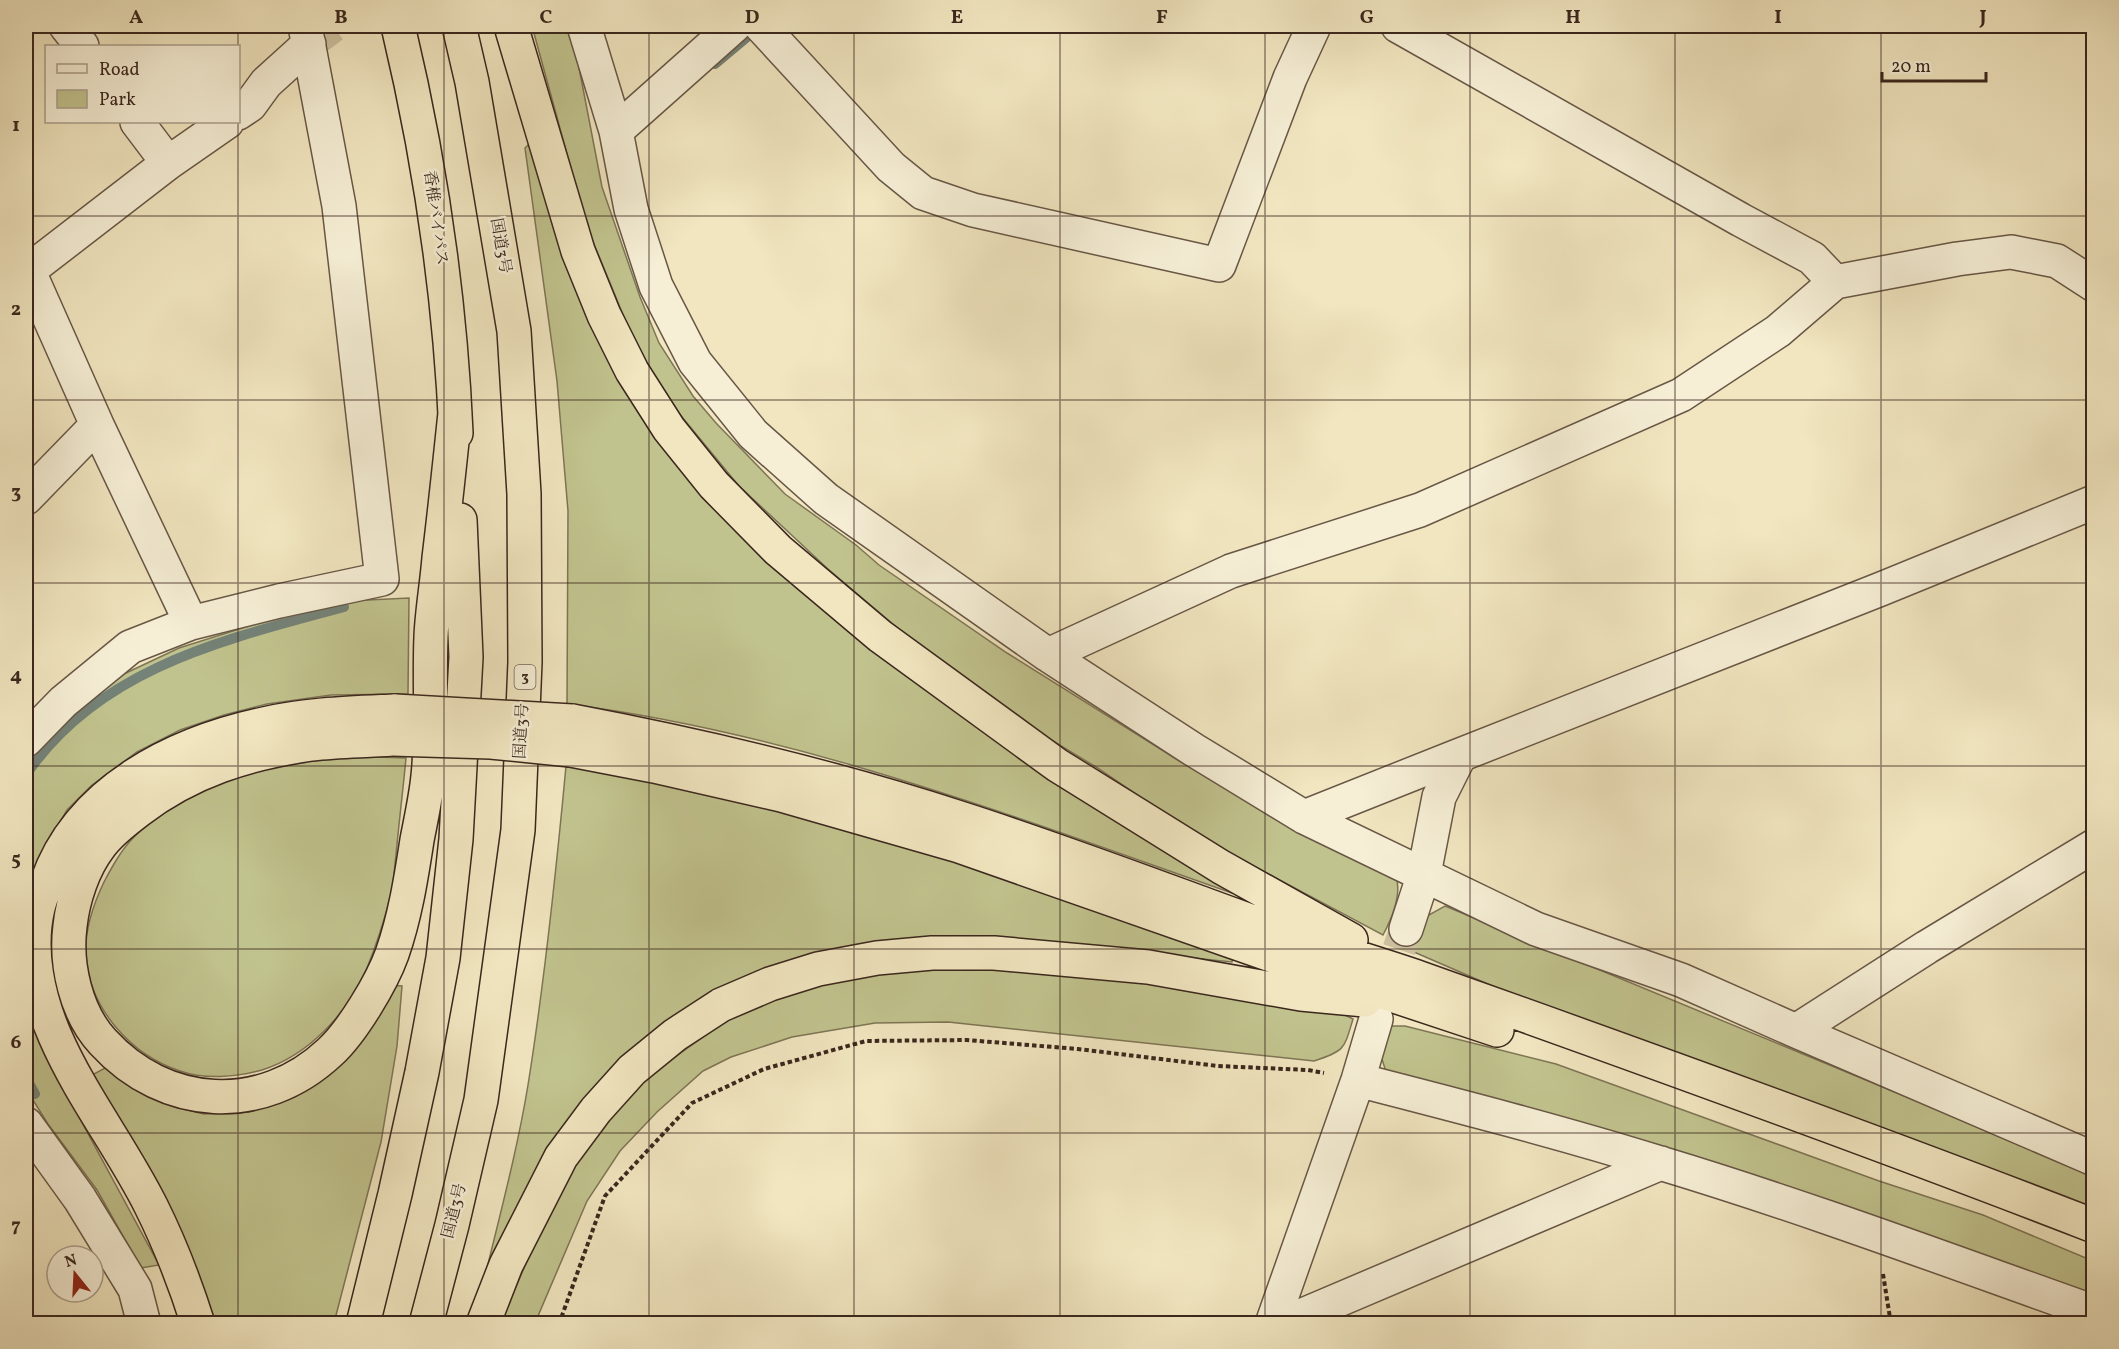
<svg xmlns="http://www.w3.org/2000/svg" width="2119" height="1349" viewBox="0 0 2119 1349" font-family="Vollkorn,'Noto Serif JP',serif">
	<style>
		.green { fill: #c1c38e; stroke: #7e7556; stroke-width: 1.5 }
		.lines { fill: none; stroke-linecap: round; stroke-linejoin: round }
		.stream { stroke: #748277; stroke-width: 10 }
		.minor-tunnel { stroke: #ccc09f; stroke-width: 33; stroke-dasharray: 33 16; stroke-linecap: butt }
		.minor-casing { stroke: #685746; stroke-width: 36 }
		.highway-casing { stroke: #3a271d; stroke-width: 36 }
		.path { stroke: #3a271d; stroke-width: 4; stroke-dasharray: 4.5 3; stroke-linecap: butt }
		.minor { stroke: #f6efd6; stroke-width: 33 }
		.highway { stroke: #f1e6c0; stroke-width: 33 }
		.highway-bridge-casing { stroke: #3a271d; stroke-width: 36; stroke-linecap: butt }
		.highway-bridge { stroke: #f1e6c0; stroke-width: 33 }
		.grid { fill: none; stroke: #3a271d; stroke-width: 1.5; stroke-opacity: 0.55 }
		.labels { text-anchor: middle; dominant-baseline: central; stroke-width: 5; stroke-linejoin: round; paint-order: stroke }
		.shield { fill: #f6efd6; stroke: #726354; stroke-width: 1.5 }
		.shield-label { font-size: 15px; font-weight: bold; fill: #3a271d }
		.street-label { font-size: 16px; fill: #3a271d; stroke: #f6efd6 }
		.neatline { fill: none; stroke: #3a271d; stroke-width: 2 }
		.grid-label { font-size: 20px; text-anchor: middle; font-weight: bold; fill: #3a271d }
	</style>
	<rect width="100%" height="100%" fill="#f1e6c0"/>
	<filter id="stains"><feTurbulence type="fractalNoise" baseFrequency=".00333" numOctaves="4"/><feColorMatrix values="0 0 0 0 .2 0 0 0 0 .09 0 0 0 0 .02 0 0 0 .5 -.17"/></filter>
	<radialGradient id="worn" r=".72"><stop offset=".6" stop-color="#630" stop-opacity="0"/><stop offset="1" stop-color="#630" stop-opacity=".3"/></radialGradient>
	<!-- green -->
	<path class="green" d="M532 26H571L602 187 640 297 659 343 693 396 716 423 785 494 856 545 879 565 1007 653 1178 760 1293 827 1395 874C1403 892 1392 918 1383 935L1201 838 1096 767 1025 724 914 642 828 569 739 486 668 400 631 334 587 227Z
		M528 145 534 147 695 483 1235 890 1232 893C1015 817 797 733 567 704L568 511 557 381 525 148Z
		M409 598 408 694 331 695 267 704 224 715 180 730 137 752 92 785 67 810 39 858 26 896V762L48 736 82 703 126 673 179 648 268 620 347 601Z
		M349 756 406 758C403 790 399 822 396 855 394 869 394 885 390 898 384 921 376 946 367 968 348 1013 309 1055 262 1070 237 1077 205 1080 180 1071 131 1055 90 1009 86 957 84 931 93 905 104 882 112 867 121 850 134 837 173 799 238 772 291 763 310 760 330 758 349 756Z
		M566 766 650 780 731 797 896 841 1233 956 1232 962 1053 944 986 941 667 1022 493 1267 487 1268C502 1207 518 1146 528 1085 545 979 556 873 566 766Z
		M1445 906 2093 1174V1214L1573 1021 1414 952 1427 916Z
		M936 962 1086 974 1343 1014 1353 1019C1344 1049 1345 1051 1314 1061L948 1022 875 1023 792 1037 731 1057 703 1071 657 1112 620 1151 587 1201 535 1323 500 1324 539 1233 569 1173 604 1123 641 1081 723 1023 786 989Z
		M391 985 402 986 397 1046 381 1142 334 1323H207L90 1076 105 1068 144 1094 172 1106 204 1114 249 1112 289 1098 314 1083Z
		M26 997 45 1054 159 1265 141 1268 97 1190 48 1124 26 1089Z
		M1390 1026H1405L1556 1064 1879 1181 1983 1215 2093 1261V1300L1387 1075 1381 1056Z"/>
	<g class="lines">
		<!-- stream -->
		<path class="stream" d="M715 64 758 28
			M26 775C99 667 227 639 344 607
			M26 1078 35 1094"/>
		<!-- minor-tunnel -->
		<path class="minor-tunnel" d="M309 44 333 26
			M1383 996 1406 929"/>
		<defs>
			<path id="minor" d="M66 26 82 46
				M584 26 616 131 631 209 656 286 695 362 753 434 826 499 1048 655 1194 750 1304 817 1536 929 1681 980 1796 1031 2094 1159
				M761 26 891 167 923 193 973 210 1219 265 1290 78 1314 26
				M1398 26 1741 220 1812 258 1835 282 1957 259 2011 252 2057 261 2094 285
				M238 113 250 105 266 83 309 44
				M137 122 168 163
				M616 131 734 26
				M26 265 97 425 26 498
				M28 271 168 163 227 122
				M97 425 191 623
				M1048 655 1231 571 1420 510 1681 395 1778 331 1835 282
				M26 740 63 702 130 647 191 623 279 601 382 579 339 206 305 26
				M1304 817 1460 755
				M1406 929 1424 874 1439 797 1460 755 1881 589 2094 502
				M1796 1031 1927 947 2094 846
				M1358 1080C1459 1106 1560 1132 1660 1163 1806 1207 1950 1261 2094 1312
				M26 1124 80 1199 135 1289 144 1324
				M1272 1324 1358 1080 1376 1019
				M1282 1324 1661 1163"/>
			<path id="highway" d="M398 26C430 160 450 295 456 433
				M511 26 578 251 604 315 632 371 669 429 714 485 778 550 880 636 1057 765 1221 867 1351 940
				M572 721C704 746 835 777 963 819 1075 855 1186 898 1297 938 1338 952 1379 964 1420 978 1645 1058 1870 1139 2094 1226
				M392 739C366 741 339 741 312 744 248 753 190 771 138 811 125 821 110 832 100 846 83 868 73 899 70 926 65 965 76 1013 103 1042 165 1110 262 1116 330 1052 352 1032 382 982 392 954 405 917 411 879 417 840 421 819 426 797 428 776 433 730 429 683 431 637 432 611 437 584 439 558 445 509 450 461 455 413
				M571 750 654 766 781 795 959 846 1265 953 1497 1030
				M198 1324C185 1283 170 1244 151 1206 122 1148 81 1096 55 1036 38 997 28 950 38 908 40 899 44 890 47 882 79 790 175 743 264 724 307 714 351 713 395 711
				M363 1324 395 1194 422 1072 443 958 456 839 466 657 460 520
				M426 1324 452 1225 481 1100 518 830 525 662 524 494 514 331 472 82 459 26
				M483 1324 506 1265 561 1157 596 1110 632 1070 675 1035 721 1005 770 984 818 969 877 958 932 953H994L1148 967 1301 994 1365 1000"/>
		</defs>
		<!-- minor casing -->
		<use href="#minor" class="minor-casing"/>
		<!-- highway casing -->
		<use href="#highway" class="highway-casing"/>
		<!-- path -->
		<path class="path" d="M1883 1274 1891 1324
			M559 1324 605 1196 692 1103 764 1069 866 1041 967 1040 1078 1049 1218 1066 1308 1070 1324 1073"/>
		<!-- minor -->
		<use href="#minor" class="minor"/>
		<!-- highway -->
		<use href="#highway" class="highway"/>
		<defs>
			<path id="highway-bridge" d="M395 711 572 721
				M392 739 491 742 571 750"/>
		</defs>
		<!-- highway-bridge casing -->
		<use href="#highway-bridge" class="highway-bridge-casing"/>
		<!-- highway-bridge -->
		<use href="#highway-bridge" class="highway-bridge"/>
	</g>
	<!-- grid -->
	<path class="grid" d="M238 26V46M444 26V1324M649 26V1324M854 26V1324M1060 26V1324M1265 26V1324M1470 26V1324M1675 26V1324M1881 26V1324M238 122V1324M26 216H2094M26 400H2094M26 583H2094M26 766H2094M26 949H2094M26 1133H2094"/>
	<g class="labels">
		<!-- shield labels -->
		<rect class="shield" x="514.5" y="665" width="21" height="24" rx="4.5"/>
		<g class="shield-label">
			<text x="525" y="677">3</text>
		</g>
		<!-- street labels -->
		<g class="street-label">
			<text transform="translate(435 218) rotate(82)">香椎バイパス</text>
			<text transform="translate(500 246) rotate(80)">国道3号</text>
			<text transform="translate(522 731) rotate(-87)">国道3号</text>
			<text transform="translate(455 1211) rotate(-76)">国道3号</text>
		</g>
	</g>
	<!-- margin -->
	<rect width="2119" height="1349" fill="none" stroke="#f1e6c0" stroke-width="66"/>
	<!-- legend -->
	<rect x="45" y="45" width="195" height="78" fill="#f6efd6" stroke="#ab9f8c" stroke-width="1.5"/>
	<rect x="57" y="64" width="30" height="9" fill="#f6efd6" stroke="#ab9f8c" stroke-width="1.5"/>
	<text x="99" y="75" font-size="18" fill="#3a271d">Road</text>
	<rect x="57" y="90" width="30" height="18" fill="#c1c38e" stroke="#ab9f8c" stroke-width="1.5"/>
	<text x="99" y="105" font-size="18" fill="#3a271d">Park</text>
	<!-- north arrow -->
	<g transform="translate(75 1274) rotate(342)"><circle r="28" fill="#f6efd6" stroke="#ab9f8c" stroke-width="1.5"/>
	<path d="M0-4.5L10 22L0 15L-10 22Z" fill="#8f2418"/>
	<text y="-9" font-size="16" font-weight="bold" text-anchor="middle" fill="#3a271d">N</text>
	</g>
	<!-- scale -->
	<path d="M1882 72v9h104v-9" fill="none" stroke="#3a271d" stroke-width="3"/>
	<text x="1891" y="72" font-size="18" fill="#3a271d" stroke="#f6efd6" stroke-width="4.5" paint-order="stroke">20 m</text>
	<rect x="33" y="33" width="2053" height="1283" class="neatline"/>
	<g class="grid-label">
		<text x="136" y="23">A</text>
		<text x="341" y="23">B</text>
		<text x="546" y="23">C</text>
		<text x="752" y="23">D</text>
		<text x="957" y="23">E</text>
		<text x="1162" y="23">F</text>
		<text x="1367" y="23">G</text>
		<text x="1573" y="23">H</text>
		<text x="1778" y="23">I</text>
		<text x="1983" y="23">J</text>
		<text x="16" y="131">1</text>
		<text x="16" y="315">2</text>
		<text x="16" y="498">3</text>
		<text x="16" y="681">4</text>
		<text x="16" y="865">5</text>
		<text x="16" y="1048">6</text>
		<text x="16" y="1231">7</text>
	</g>
	<rect width="100%" height="100%" filter="url(#stains)"/>
	<rect width="100%" height="100%" fill="url(#worn)"/>
</svg>
